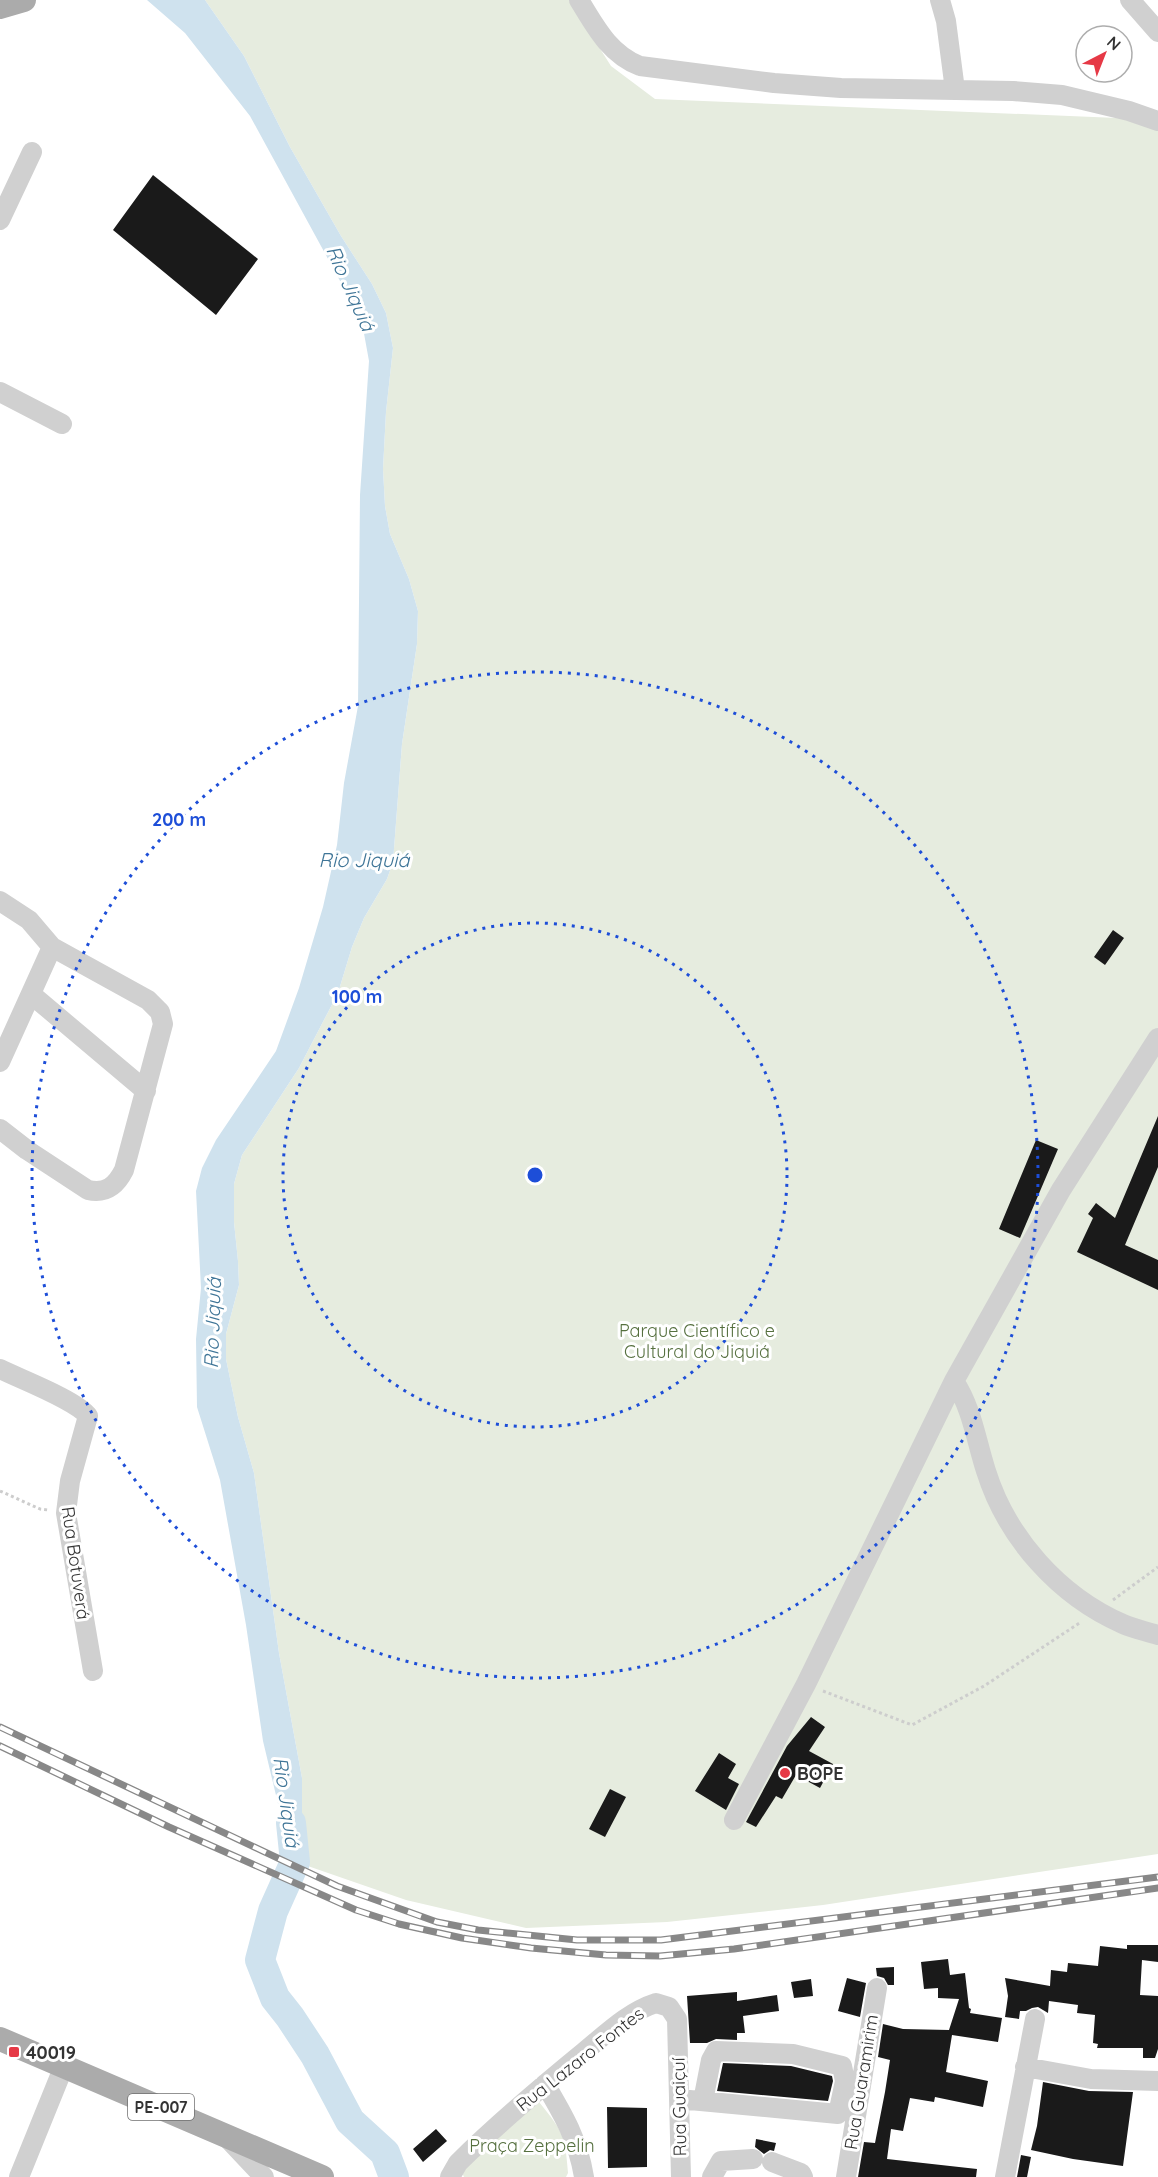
<svg xmlns="http://www.w3.org/2000/svg" width="1158" height="2177" viewBox="0 0 1158 2177" font-family="Quicksand,sans-serif">
	<style>
		.green { fill: #e6ecdf }
		.water { fill: #cfe2ee }
		.lines { fill: none; stroke-linecap: round; stroke-linejoin: round }
		.river { stroke: #cfe2ee; stroke-width: 30 }
		.building { fill: #1a1a1a }
		.path { stroke: #cdcdcd; stroke-width: 3; stroke-dasharray: 3 3; stroke-linecap: butt }
		.minor { stroke: #d0d0d0; stroke-width: 20 }
		.major { stroke: #ababab; stroke-width: 24 }
		.rail-casing { stroke: #888; stroke-width: 7 }
		.rail { stroke: #fff; stroke-width: 4.5; stroke-dasharray: 14; stroke-linecap: butt }
		.ring { fill: none; stroke: #1d4ed8; stroke-width: 3; stroke-dasharray: 3 6 }
		.poi-dot { fill: #e63946; stroke: #fff; stroke-width: 2 }
		.labels { text-anchor: middle; dominant-baseline: central; stroke-width: 6; stroke-linejoin: round; paint-order: stroke }
		.shield { fill: #fff; stroke: #707070; stroke-width: 1.5 }
		.shield-label { font-size: 16px; font-weight: bold; fill: #333 }
		.park-label { font-size: 18px; fill: #56703f; stroke: #fff }
		.street-label { font-size: 18px; fill: #333; stroke: #fff }
		.poi-label { font-size: 18px; font-weight: bold; fill: #333; stroke: #fff; text-anchor: start }
		.water-label { font-size: 20px; font-style: italic; fill: #3f7597; stroke: #fff }
		.centre { fill: #1d4ed8; stroke: #fff; stroke-width: 3 }
		.ring-label { font-size: 18px; text-anchor: middle; font-weight: bold; fill: #1d4ed8; stroke: #fff; stroke-width: 6; stroke-linejoin: round; paint-order: stroke }
	</style>
	<rect width="100%" height="100%" fill="#fff"/>
	<!-- green -->
	<path class="green" d="M205 0H569L611 66 655 99 1141 119 1158 131V1854L823 1905 667 1922 526 1928 406 1900 302 1864V1778L279 1653 254 1473 238 1417 226 1359V1334L239 1285 238 1261 234 1222V1184L242 1155 299 1068 338 993 352 947 364 918 387 879 393 862 402 744 417 644 418 611 409 579 390 534 385 506 383 469 386 412 393 348 386 313 372 284 341 236 290 147 244 56Z
		M539 2102C563 2132 565 2134 568 2173L566 2177H464L460 2168Z"/>
	<!-- water -->
	<path class="water" d="M147 0H205L244 56 290 147 341 236 372 284 386 313 393 348 386 412 383 469 385 506 390 534 409 579 418 611 417 644 402 744 393 862 387 879 364 918 352 947 338 993 299 1068 242 1155 234 1184V1222L238 1261 239 1285 226 1334V1359L238 1417 254 1473 279 1653 302 1778V1864L288 1860 280 1812 263 1741 246 1625 220 1480 197 1407 196 1339 201 1288 196 1191 202 1168 216 1140 276 1051 299 988 323 907 337 845 344 783 358 706 360 495 369 361 363 328 345 290 250 116 185 33Z"/>
	<g class="lines">
		<!-- river -->
		<path class="river" d="M291 1823 295 1862 273 1911 260 1960 275 1998 290 2017 315 2055 350 2121 385 2153 394 2177"/>
	</g>
	<!-- building -->
	<path class="building" d="M153 175 258 259 216 315 113 230Z
		M1113 930 1124 938 1105 965 1094 957Z
		M1158 1116V1167L1125 1245 1158 1260V1290L1077 1252 1093 1218 1088 1214 1096 1203 1115 1218Z
		M1036 1140 1058 1149 1020 1238 999 1229Z
		M811 1717 825 1727 809 1751 833 1764 820 1788 796 1775 782 1799 776 1796 756 1827 746 1822 787 1746Z
		M719 1753 736 1764 728 1778 739 1784 726 1810 695 1791Z
		M610 1789 626 1797 605 1837 589 1829Z
		M1127 1945H1158V1962L1142 1960 1140 1995 1158 1996V2049L1155 2058H1143V2048H1097L1098 2044 1093 2043 1095 2015 1077 2013 1078 2005 1049 2001 1048 2013 1038 2007 1032 2008 1026 2011H1020L1019 2019 1005 2017 1008 1996 1005 1978 1050 1986 1051 1970 1067 1972 1068 1963 1098 1966 1100 1946 1127 1949Z
		M948 1959 950 1975 965 1973 969 2008 971 2009 970 2013 1002 2018 998 2042 952 2035 946 2072 988 2081 983 2107 935 2097 934 2102 910 2098 903 2131 891 2129 887 2159 977 2169 976 2177H858L864 2142 875 2143 885 2092 890 2060 878 2057 883 2024 903 2029 949 2030 959 1999 938 1998V1988L924 1989 921 1962Z
		M894 1967V1985H888L884 1978 877 1976 876 1968Z
		M847 1978 866 1983 860 2017 838 2011Z
		M811 1979 813 1996 794 1998 791 1982Z
		M737 1992V2001L777 1995 779 2011 743 2016 745 2033H737V2040L716 2039 707 2043H690L687 1996Z
		M723 2063 791 2066 832 2076 833 2081 828 2101 717 2091Z
		M1043 2082 1089 2091 1133 2092 1123 2166 1073 2159 1031 2150 1037 2126Z
		M607 2107 647 2108V2167L608 2168Z
		M436 2129 447 2141 423 2162 413 2149Z
		M756 2139 776 2143 774 2151 770 2150 764 2154 755 2147Z
		M1021 2155 1031 2157 1027 2177H1017Z"/>
	<g class="lines">
		<!-- path -->
		<path class="path" d="M0 1491 40 1509 48 1510
			M1113 1600 1158 1567
			M823 1691 912 1725 984 1686 1081 1622"/>
		<!-- minor -->
		<path class="minor" d="M579 0C595 26 609 54 640 66L774 83 841 88 1013 91 1062 95 1129 111 1158 121
			M940 0 946 21 955 90
			M1130 0 1158 32
			M0 220 32 152
			M0 392 62 424
			M0 901 29 920 52 947 148 1000 160 1012 163 1024 124 1170C116 1186 106 1194 88 1190L27 1150 0 1129
			M32 995 146 1091
			M0 1062 52 947
			M0 1369C20 1379 76 1400 88 1416L70 1481 66 1513 93 1671
			M954 1381C972 1408 976 1440 986 1471 1007 1538 1059 1596 1123 1624 1134 1629 1146 1631 1158 1635
			M734 1820 806 1684 954 1381 1061 1190 1158 1038
			M1025 2067 1091 2079 1158 2081
			M545 2084C564 2116 578 2140 584 2177
			M679 2099 838 2114 845 2081 842 2066 793 2054 716 2051 711 2060 703 2101
			M229 2140 264 2177
			M772 2162 801 2173 803 2177
			M19 2177 64 2066
			M450 2177 458 2163C497 2124 540 2088 584 2052 606 2034 628 2012 656 2003L669 2007 677 2019 681 2177
			M712 2177 721 2161 753 2159
			M846 2177 877 1988
			M1005 2177 1035 2019"/>
		<!-- major -->
		<path class="major" d="M0 7 24 0
			M0 2039 322 2177"/>
		<defs>
			<path id="rail" d="M0 1727 337 1886 437 1922 478 1930 577 1940H661L1158 1877
				M0 1746 169 1827 356 1910 399 1924 462 1938 531 1948 606 1955 660 1956 734 1949 1158 1888"/>
		</defs>
		<!-- rail casing -->
		<use href="#rail" class="rail-casing"/>
		<!-- rail -->
		<use href="#rail" class="rail"/>
	</g>
	<!-- distance rings -->
	<g class="ring">
		<circle cx="535" cy="1175" r="252"/>
		<circle cx="535" cy="1175" r="503"/>
	</g>
	<!-- markers -->
	<g class="poi-dot">
		<circle cx="785" cy="1773" r="6"/>
		<rect x="8" y="2046" width="12" height="12" rx="3"/>
	</g>
	<g class="labels">
		<!-- shield labels -->
		<rect class="shield" x="128" y="2094" width="66" height="26" rx="4.5"/>
		<g class="shield-label">
			<text x="161" y="2107">PE-007</text>
		</g>
		<!-- park labels -->
		<g class="park-label">
			<text x="697" y="1330">Parque Científico e<tspan x="697" dy="21">Cultural do Jiquiá</tspan></text>
			<text x="532" y="2145">Praça Zeppelin</text>
		</g>
		<!-- street labels -->
		<g class="street-label">
			<text transform="translate(76 1563) rotate(82)">Rua Botuverá</text>
			<text transform="translate(580 2059) rotate(-38)">Rua Lazaro Fontes</text>
			<text transform="translate(861 2082) rotate(-81)">Rua Guaramirim</text>
			<text transform="translate(679 2107) rotate(-91)">Rua Guaiçuí</text>
		</g>
		<!-- poi labels -->
		<g class="poi-label">
			<text x="797" y="1773">BOPE</text>
			<text x="26" y="2052">40019</text>
		</g>
		<!-- water labels -->
		<g class="water-label">
			<text transform="translate(351 288) rotate(66)">Rio Jiquiá</text>
			<text x="364" y="859">Rio Jiquiá</text>
			<text transform="translate(212 1323) rotate(-88)">Rio Jiquiá</text>
			<text transform="translate(287 1802) rotate(82)">Rio Jiquiá</text>
		</g>
	</g>
	<circle cx="535" cy="1175" r="9" class="centre"/>
	<g class="ring-label">
		<text x="179" y="826">200 m</text>
		<text x="357" y="1003">100 m</text>
	</g>
	<!-- north arrow -->
	<g transform="translate(1104 54) rotate(42)"><circle r="28" fill="#ffffff" stroke="#adadad" stroke-width="1.5"/>
	<path d="M0-4.5L10 22L0 15L-10 22Z" fill="#e63946"/>
	<text y="-9" font-size="16" font-weight="bold" text-anchor="middle" fill="#333333">N</text>
	</g>
</svg>
